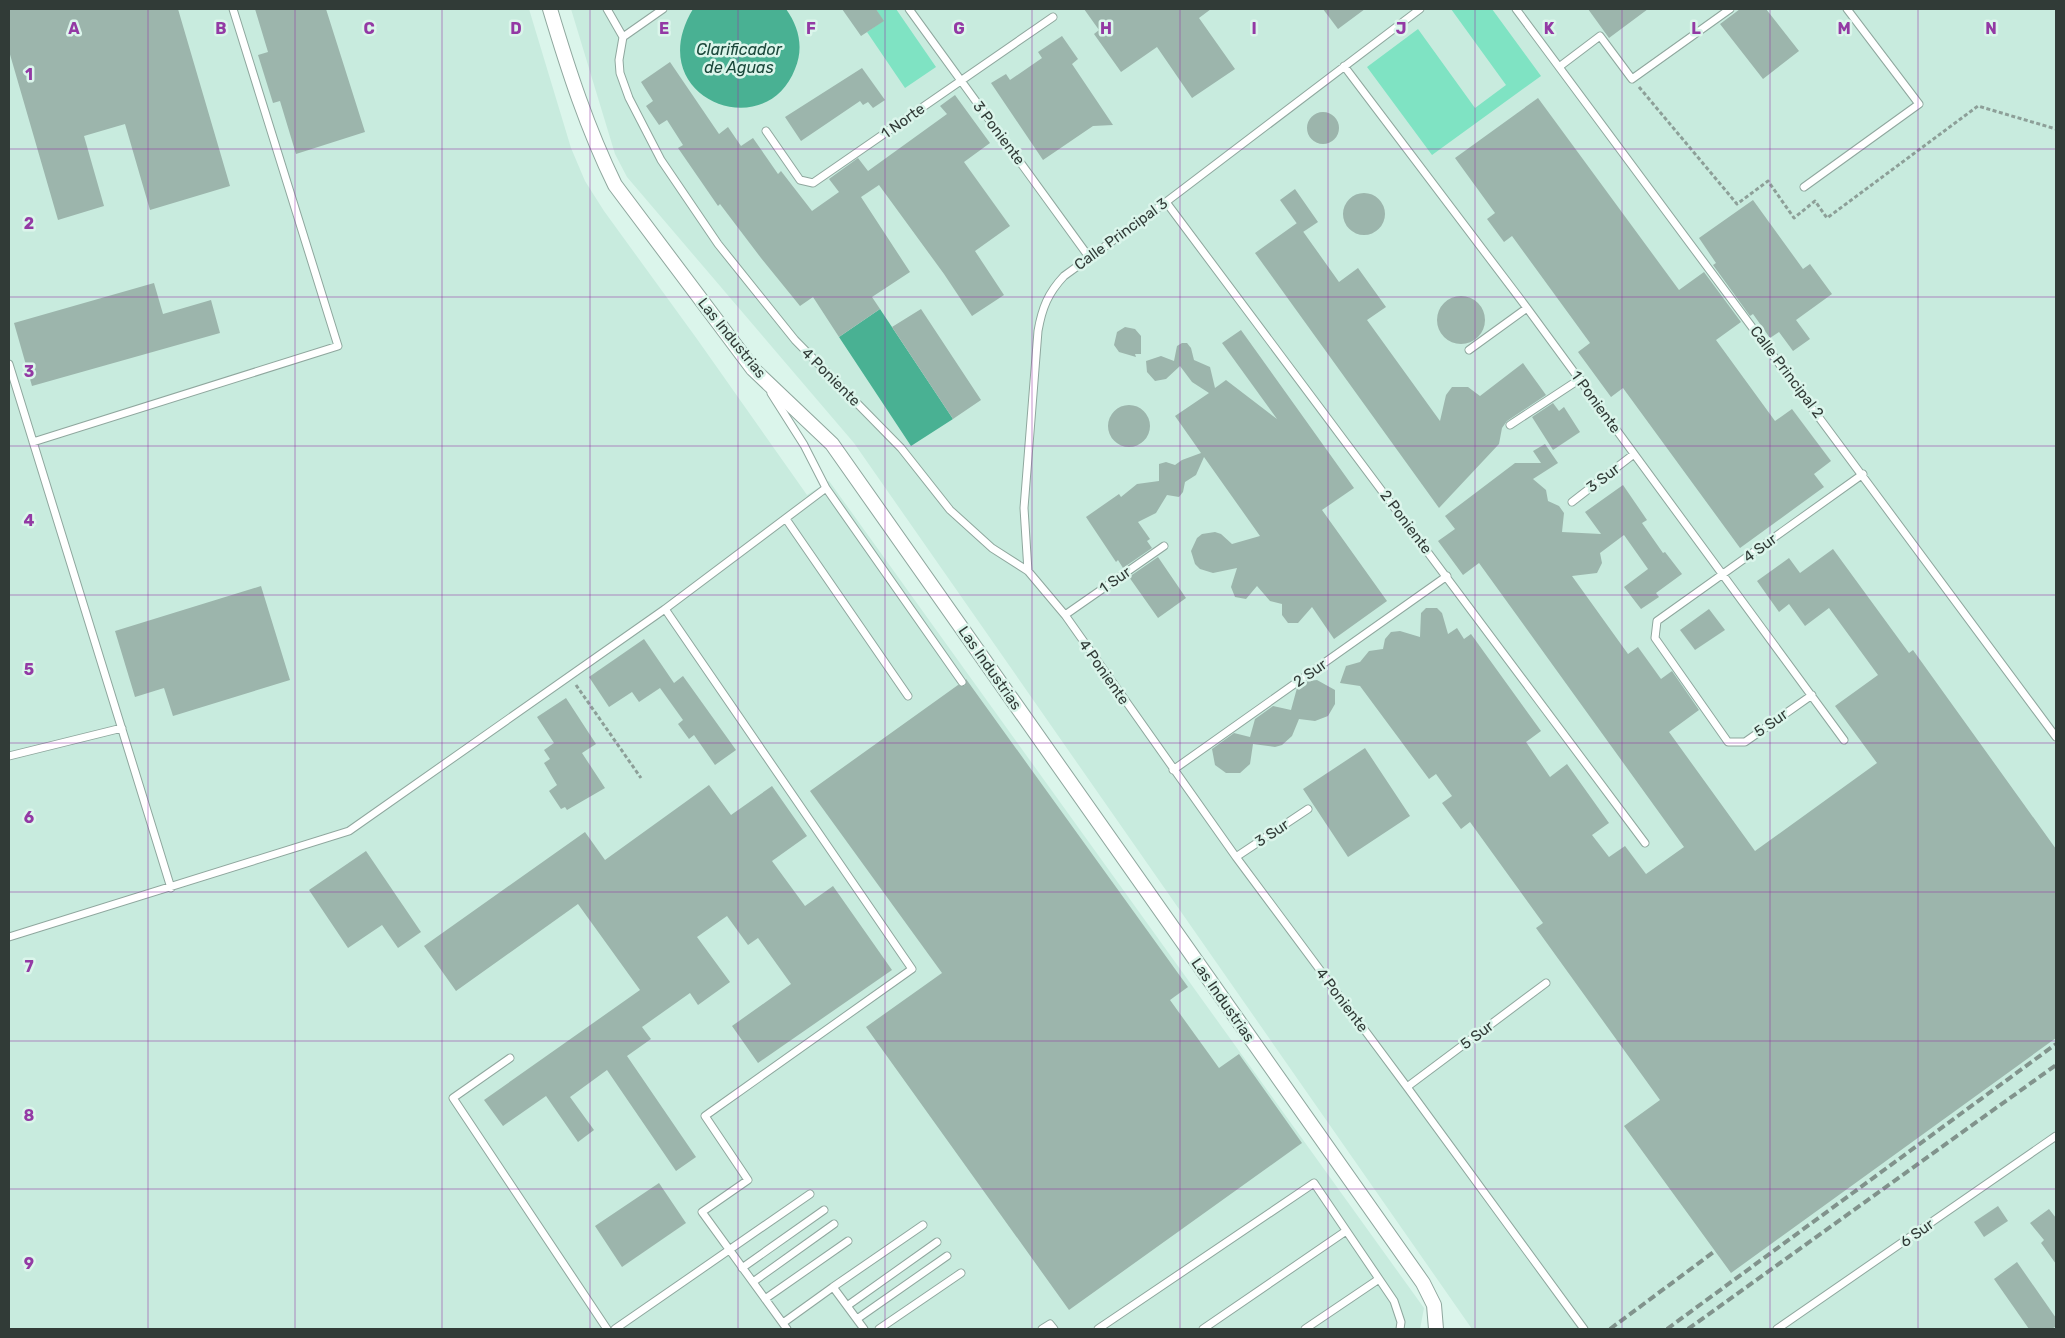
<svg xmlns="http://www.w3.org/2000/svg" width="2065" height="1338" viewBox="0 0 2065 1338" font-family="Rubik,sans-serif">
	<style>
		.built { fill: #c8ebde }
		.green { fill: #7fe3c3 }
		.water { fill: #49b193 }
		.building { fill: #9cb5ac }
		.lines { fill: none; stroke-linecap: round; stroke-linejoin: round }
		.service-casing { stroke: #8fa79e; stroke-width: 9 }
		.minor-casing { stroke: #8fa79e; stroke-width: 16 }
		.path { stroke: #8d9f98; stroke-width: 3; stroke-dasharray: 4 2.5; stroke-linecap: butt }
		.service { stroke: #fff; stroke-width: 7 }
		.minor { stroke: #fff; stroke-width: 14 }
		.rail { stroke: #81938c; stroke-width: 4; stroke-dasharray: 8 4; stroke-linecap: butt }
		.grid { fill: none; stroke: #9339a4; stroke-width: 1; stroke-opacity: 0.55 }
		.labels { text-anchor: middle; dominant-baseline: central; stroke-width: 5; stroke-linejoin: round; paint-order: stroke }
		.street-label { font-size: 15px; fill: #313b37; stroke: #dbf5eb }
		.water-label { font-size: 16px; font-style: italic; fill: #1b483b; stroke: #dbf5eb }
		.grid-label { font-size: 16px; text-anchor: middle; font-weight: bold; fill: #9339a4; stroke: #dbf5eb; stroke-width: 5; stroke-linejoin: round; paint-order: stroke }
	</style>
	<rect width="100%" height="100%" fill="#dbf5eb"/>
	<!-- built -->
	<path class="built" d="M9 9H529L571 148 585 181 604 211 697 339 807 495 829 481 1424 1308 1420 1329H9Z
		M571 9H2056V1329H1472L854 443 627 177 615 154Z"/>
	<!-- green -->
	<path class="green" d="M876 9H896L936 67 905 88 867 32 883 21Z
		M1451 9H1492L1541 76 1432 155 1367 67 1418 29 1475 108 1506 85Z"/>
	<!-- water -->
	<path class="water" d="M693 9H786C799 27 804 48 795 69 765 147 640 97 693 9Z
		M880 309 953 419 911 446 839 337Z"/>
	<!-- building -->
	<path class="building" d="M9 9H178L230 186 150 210 125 124 84 136 104 206 58 220 9 51Z
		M255 9H326L365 132 296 154 280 101 273 103 258 55 268 52Z
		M842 9H876L884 21 861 36Z
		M1084 9H1211L1199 18 1235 69 1192 98 1157 47 1121 72 1094 34 1099 30Z
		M1323 9H1365L1338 29Z
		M1588 9H1648L1609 38Z
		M1740 9H1766L1799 51 1763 79 1720 24Z
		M1062 36 1078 59 1072 64 1113 125 1093 126 1043 160 991 83 1006 74 1010 80 1042 58 1038 52Z
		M670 62 719 134 728 127 741 146 753 138 778 174 781 171 812 211 839 192 829 179 858 158 868 171 947 114 940 106 955 95 990 143 964 162 1010 226 975 251 1004 295 972 316 944 274 879 185 861 197 910 272 872 297 880 309 839 337 813 297 800 306 761 258 720 204 718 206 678 148 683 145 667 120 659 125 646 106 653 101 641 82Z
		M862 68 885 100 873 108 868 102 863 105 860 101 801 141 785 117Z
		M1538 98 1679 290 1704 272 1741 322 1716 340 1775 421 1792 409 1831 461 1814 474 1824 487 1740 548 1623 388 1611 397 1578 352 1590 343 1512 236 1504 242 1487 219 1495 213 1455 158Z
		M1307 128a16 16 0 1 1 32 0a16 16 0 1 1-32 0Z
		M1295 189 1318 222 1303 232 1280 200Z
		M1343 214a21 21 0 1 1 42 0a21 21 0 1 1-42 0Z
		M1753 200 1803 269 1810 264 1832 294 1796 320 1810 339 1793 351 1779 332 1770 338 1753 314 1750 316 1713 265 1716 263 1699 238Z
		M1297 223 1339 282 1358 268 1386 307 1367 320 1440 421 1446 395 1452 387H1468L1480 396 1523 363 1546 395 1507 421 1502 428 1499 444 1439 508 1255 253Z
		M154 283 163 314 211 300 220 333 32 386 14 323Z
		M1437 320a24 24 0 1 1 48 0a24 24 0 1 1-48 0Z
		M921 309 981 400 953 419 892 327Z
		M1125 327 1135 329 1141 336V354H1135L1136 357 1119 352 1114 345 1117 332Z
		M1241 330 1354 488 1322 510 1387 601 1334 639 1312 607 1298 623H1288L1282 615V604L1270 601 1257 586 1246 599 1235 597 1231 587 1237 568 1213 573 1200 569 1195 564 1191 551 1197 538 1202 534 1215 532 1221 534 1232 544 1260 536 1204 457 1196 475 1185 482 1183 492 1179 497 1167 495 1156 513 1138 522 1150 539 1147 541 1152 548 1123 568 1118 560 1116 562 1086 517 1119 494 1121 497 1137 484 1159 481V464L1166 462 1175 465 1182 460 1201 453 1175 416 1209 393 1192 382 1180 366 1166 379 1155 381 1147 372 1146 361 1161 356 1174 361 1177 346 1182 343H1187L1191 348 1194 360 1210 367 1215 388 1226 380 1277 419 1222 343Z
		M1553 403 1559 411 1564 407 1580 432 1553 450 1532 417Z
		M1108 426a21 21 0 1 1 42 0a21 21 0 1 1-42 0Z
		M1545 444 1558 463 1533 479 1546 490 1548 501 1559 506 1564 513 1562 532 1601 534 1585 512 1623 485 1647 520 1642 523 1663 553 1665 552 1682 574 1656 593 1659 597 1641 609 1624 587 1648 569 1624 535 1600 553 1602 563 1597 573 1572 576 1628 654 1638 647 1661 679 1672 671 1699 710 1669 732 1755 851 1877 763 1835 706 1878 675 1829 608 1805 626 1789 604 1779 612 1757 581 1789 558 1800 573 1833 549 1909 653 1913 650 2056 849V1038L1731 1273 1624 1126 1660 1100 1536 928 1543 923 1470 822 1461 829 1442 803 1452 796 1436 774 1429 779 1360 686 1340 683 1346 666 1360 662 1369 651 1383 649 1385 639 1391 632 1400 631 1420 637 1421 613 1426 608H1437L1442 613 1448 634 1457 628 1464 639 1471 634 1541 731 1526 742 1550 777 1567 764 1609 823 1592 835 1609 857 1625 846 1646 874 1684 847 1479 563 1463 575 1438 541 1455 529 1445 516 1515 463H1541L1533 451Z
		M1158 557 1186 598 1158 618 1129 577Z
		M261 586 290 680 173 716 164 688 135 697 115 631Z
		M1709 609 1725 630 1695 650 1680 630Z
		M644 639 674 683 683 676 736 750 715 765 694 735 689 739 678 724 683 720 660 688 639 702 632 692 609 707 589 677Z
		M966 679 1188 987 1170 1000 1219 1068 1239 1054 1302 1143 1069 1310 866 1027 942 973 810 791 958 685 965 686Z
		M1317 680 1335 690V704L1328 716 1315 721 1299 719 1292 736 1282 745 1275 747 1253 744 1250 764 1240 773H1226L1215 765 1212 749 1234 733 1250 737 1255 719 1273 706 1291 710 1297 688 1308 681Z
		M566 698 596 744 582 753 605 788 567 810 565 807 561 809 549 791 557 785 544 763 550 759 544 750 554 743 537 717Z
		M1365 748 1410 816 1348 857 1303 789Z
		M709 785 731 815 772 786 807 836 772 861 805 906 833 886 892 970 758 1063 732 1026 791 984 758 938 748 945 727 916 697 937 730 982 698 1005 690 993 642 1027 651 1039 627 1056 696 1157 676 1171 607 1070 570 1097 594 1130 578 1142 546 1096 503 1126 484 1100 640 990 578 904 456 991 424 946 585 832 605 860Z
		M366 851 421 932 398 948 382 925 348 948 309 890Z
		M659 1183 686 1223 622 1267 595 1226Z
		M1998 1206 2008 1221 1984 1237 1974 1222Z
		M2049 1209 2056 1218V1264L2041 1243 2044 1240 2030 1223Z
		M2017 1262 2056 1318V1326L2052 1329H2029L1994 1279Z"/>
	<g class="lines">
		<defs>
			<path id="service" d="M607 9 623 37
				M909 9 1089 257
				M1516 9 2056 737
				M623 37 619 60 620 73 629 98 661 160 718 244 795 340 901 448 950 510 992 548 1028 571 1065 615 1236 857 1407 1087 1584 1329
				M623 37 663 9
				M1344 66 1527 308 1844 740
				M1559 67 1600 36 1632 79 1730 9
				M766 131 800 180 813 183 1053 17
				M1804 187 1919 104 1847 9
				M1166 202 1645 843
				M1469 350 1527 308
				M9 364 171 888
				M1510 425 1580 379
				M33 442 338 346 233 9
				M826 488 962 682
				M1572 502 1634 454
				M786 519 908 696
				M1028 571 1024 508 1038 331C1042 308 1048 293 1064 276L1166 202 1420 9
				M665 609 912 969 705 1116 748 1180 702 1212 787 1329
				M1065 615 1164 546
				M1812 695 1745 742H1728L1655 638 1657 621 1863 474
				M9 756 122 728
				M1173 770 1447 576
				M1236 857 1308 809
				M9 937 349 831 665 609 826 488 804 445 771 393
				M510 1058 453 1098 607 1329
				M1407 1087 1546 983
				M742 1268 824 1210
				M753 1282 834 1224
				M833 1287 923 1225
				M765 1299 848 1241
				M847 1306 937 1242
				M857 1319 947 1256
				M783 1323 833 1287 864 1329
				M615 1329 810 1194
				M879 1329 961 1273
				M1042 1329 1050 1324 1054 1329
				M1098 1329 1314 1183 1394 1301 1401 1322 1400 1329
				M1203 1329 1346 1231
				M1305 1329 1379 1279
				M1777 1329 2056 1136"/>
			<path id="minor" d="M550 9C568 69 587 128 615 185L753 369 832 444 1423 1283 1434 1305 1436 1329"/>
		</defs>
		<!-- service casing -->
		<use href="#service" class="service-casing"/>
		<!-- minor casing -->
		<use href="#minor" class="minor-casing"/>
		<!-- path -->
		<path class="path" d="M1639 87 1737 204 1768 181 1794 218 1815 201 1827 218 1978 106 2056 129
			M576 685 641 778"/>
		<!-- service -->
		<use href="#service" class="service"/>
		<!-- minor -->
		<use href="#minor" class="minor"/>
		<!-- rail -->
		<path class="rail" d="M1610 1329 1715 1251
			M1667 1329 2056 1044
			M1688 1329 2056 1065"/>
	</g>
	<!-- grid -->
	<path class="grid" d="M148 9V1329M295 9V1329M442 9V1329M590 9V1329M738 9V1329M885 9V1329M1032 9V1329M1180 9V1329M1328 9V1329M1475 9V1329M1622 9V1329M1770 9V1329M1918 9V1329M9 149H2056M9 297H2056M9 446H2056M9 595H2056M9 743H2056M9 892H2056M9 1041H2056M9 1189H2056"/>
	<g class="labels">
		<!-- street labels -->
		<g class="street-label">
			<text transform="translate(903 121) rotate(-35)">1 Norte</text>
			<text transform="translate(999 133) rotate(53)">3 Poniente</text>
			<text transform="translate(1121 234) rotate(-36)">Calle Principal 3</text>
			<text transform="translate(732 338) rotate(51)">Las Industrias</text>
			<text transform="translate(1787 372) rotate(53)">Calle Principal 2</text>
			<text transform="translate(831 377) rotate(45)">4 Poniente</text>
			<text transform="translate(1596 402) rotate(54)">1 Poniente</text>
			<text transform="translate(1603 478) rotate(-37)">3 Sur</text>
			<text transform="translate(1406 522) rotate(53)">2 Poniente</text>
			<text transform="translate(1760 548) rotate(-36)">4 Sur</text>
			<text transform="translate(1115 580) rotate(-35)">1 Sur</text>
			<text transform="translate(990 668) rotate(55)">Las Industrias</text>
			<text transform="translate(1104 672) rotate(55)">4 Poniente</text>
			<text transform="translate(1310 673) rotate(-35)">2 Sur</text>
			<text transform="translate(1771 723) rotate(-35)">5 Sur</text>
			<text transform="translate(1272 833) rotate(-33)">3 Sur</text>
			<text transform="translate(1223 1000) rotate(55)">Las Industrias</text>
			<text transform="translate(1342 1000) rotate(53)">4 Poniente</text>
			<text transform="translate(1477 1035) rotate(-37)">5 Sur</text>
			<text transform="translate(1917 1233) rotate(-35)">6 Sur</text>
		</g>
		<!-- water labels -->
		<g class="water-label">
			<text x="739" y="49">Clarificador<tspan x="739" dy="18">de Aguas</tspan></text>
		</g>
	</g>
	<g class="grid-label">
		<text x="74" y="34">A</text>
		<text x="221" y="34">B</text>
		<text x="369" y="34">C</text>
		<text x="516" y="34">D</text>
		<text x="664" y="34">E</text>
		<text x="811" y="34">F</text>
		<text x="959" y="34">G</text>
		<text x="1106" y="34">H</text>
		<text x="1254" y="34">I</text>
		<text x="1401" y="34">J</text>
		<text x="1549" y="34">K</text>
		<text x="1696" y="34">L</text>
		<text x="1844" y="34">M</text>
		<text x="1991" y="34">N</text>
		<text x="29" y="80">1</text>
		<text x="29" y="229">2</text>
		<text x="29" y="377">3</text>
		<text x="29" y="526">4</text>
		<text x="29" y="675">5</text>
		<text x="29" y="823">6</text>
		<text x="29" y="972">7</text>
		<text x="29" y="1121">8</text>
		<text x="29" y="1269">9</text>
	</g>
	<!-- border -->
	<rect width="2065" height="1338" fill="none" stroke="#313b37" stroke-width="20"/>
</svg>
